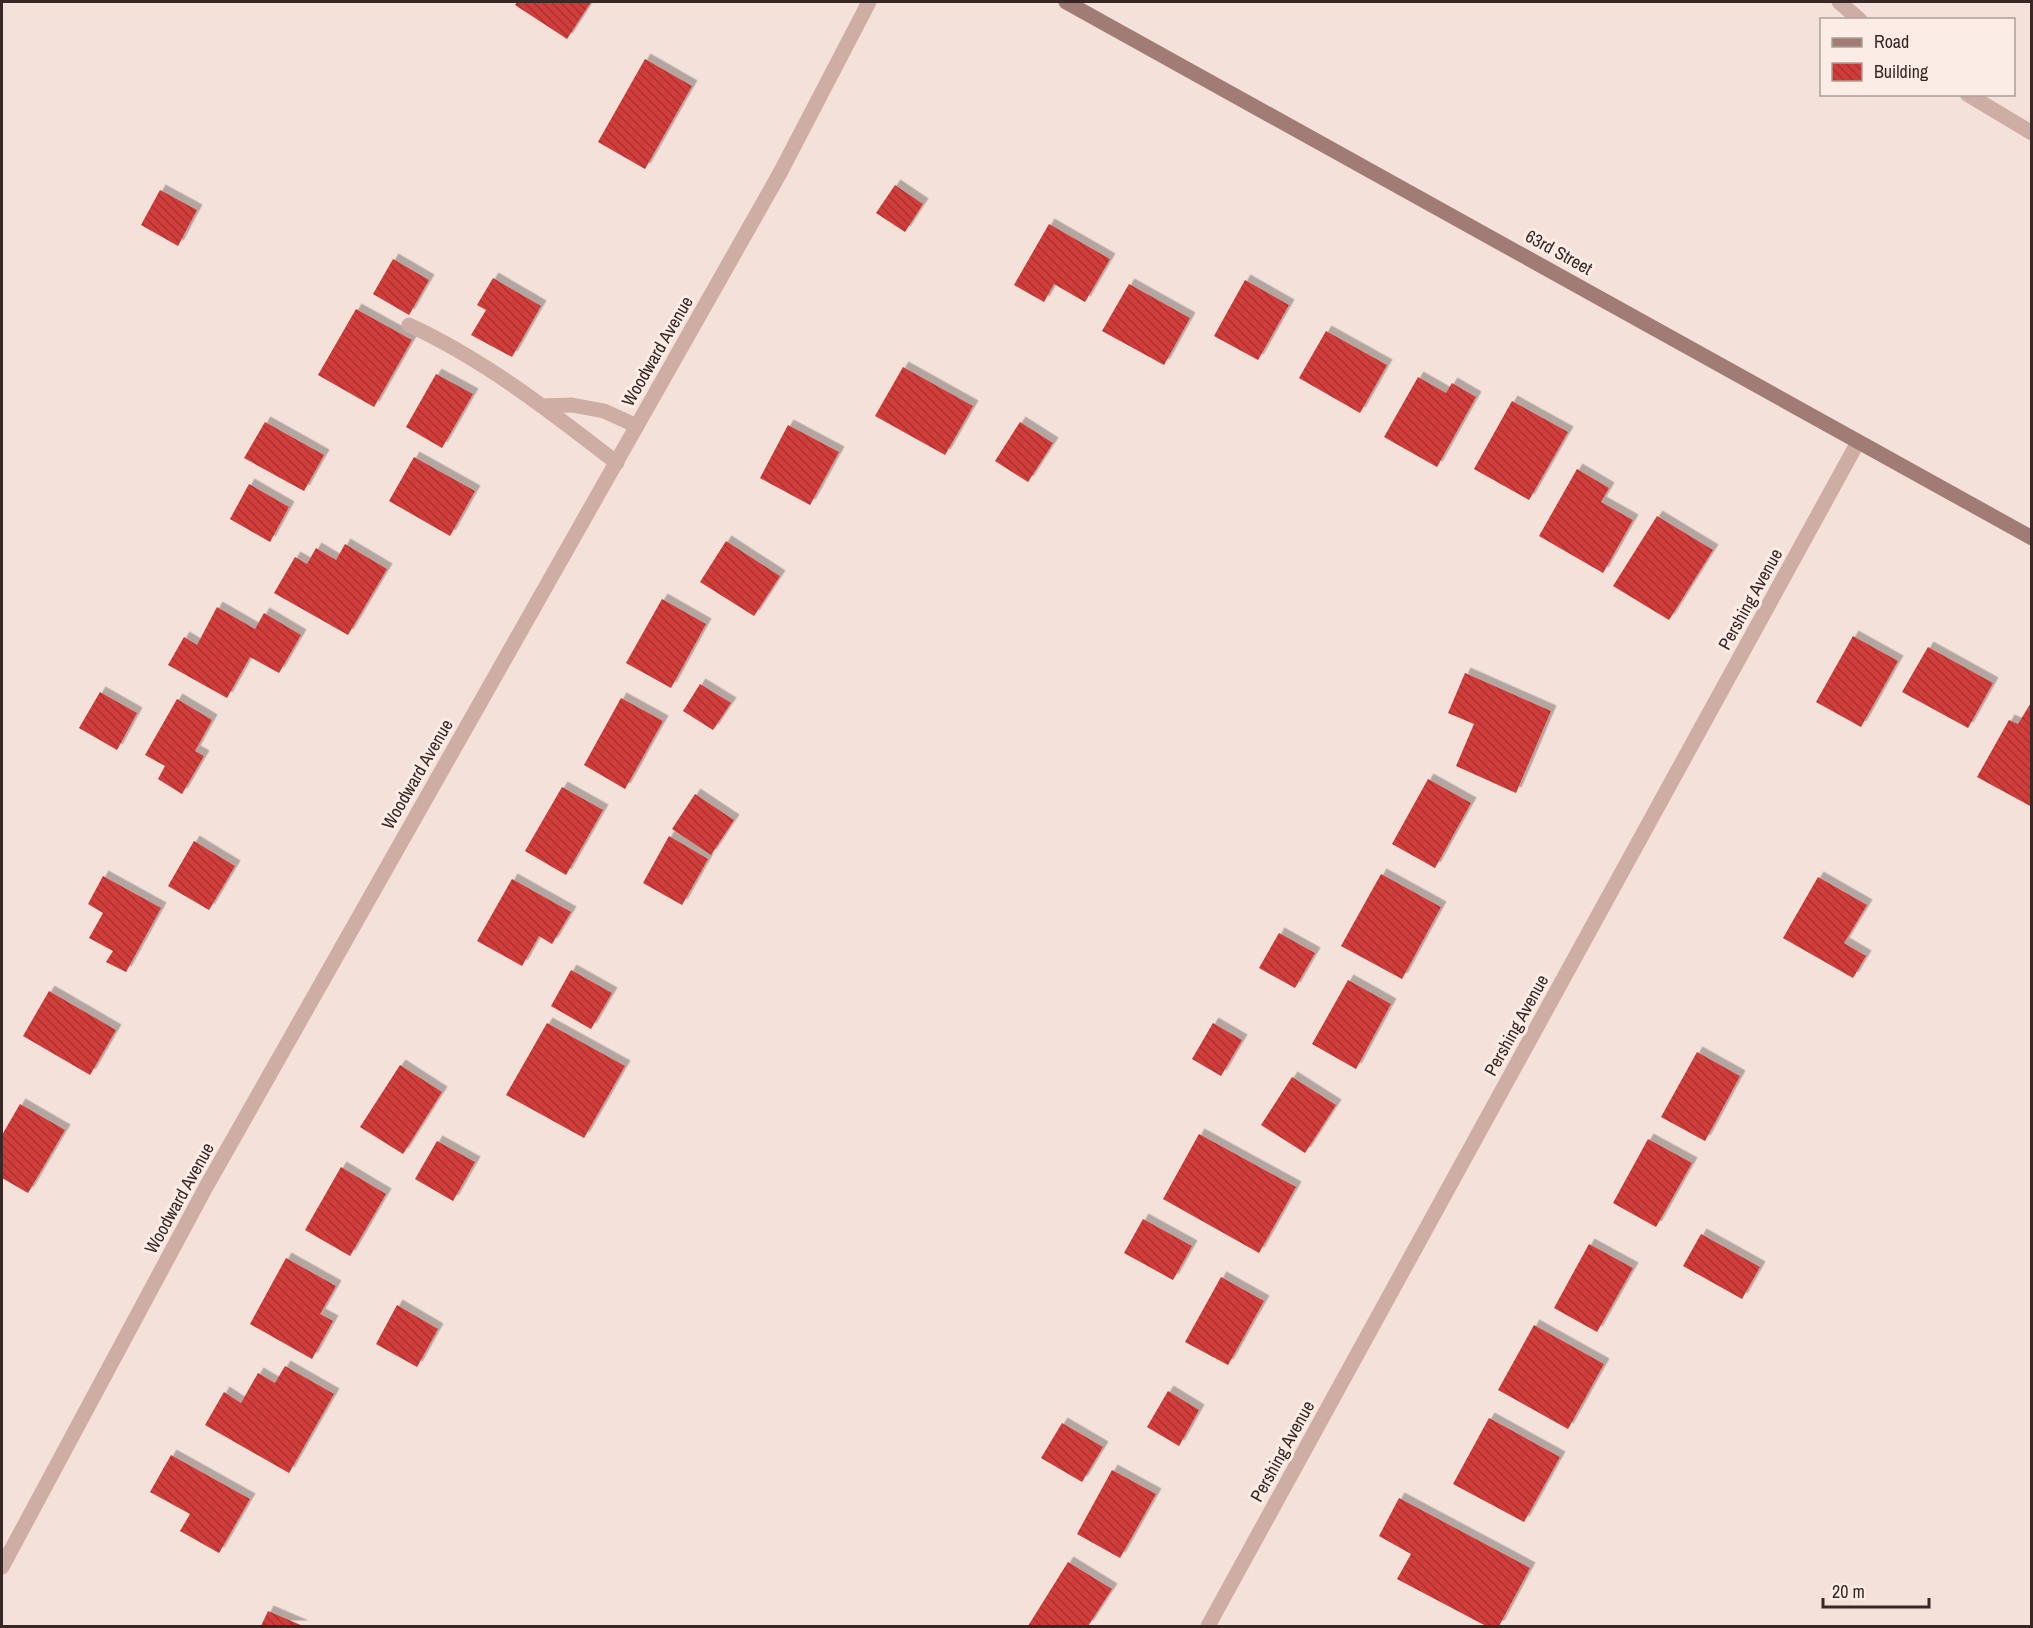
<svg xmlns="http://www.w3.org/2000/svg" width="2033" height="1628" viewBox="0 0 2033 1628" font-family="'Archivo Narrow',sans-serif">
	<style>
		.building { fill: url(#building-back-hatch); filter: url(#shadow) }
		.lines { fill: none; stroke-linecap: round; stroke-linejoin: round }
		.service { stroke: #cdada4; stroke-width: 15 }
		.minor { stroke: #cdada4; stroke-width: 15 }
		.secondary { stroke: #a17b75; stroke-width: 15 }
		.labels { text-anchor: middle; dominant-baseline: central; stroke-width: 6; stroke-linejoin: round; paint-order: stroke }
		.street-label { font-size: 18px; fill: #372826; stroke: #fbece6 }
	</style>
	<defs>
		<pattern id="building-back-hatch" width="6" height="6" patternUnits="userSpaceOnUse" patternTransform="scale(1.5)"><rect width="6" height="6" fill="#d13c3a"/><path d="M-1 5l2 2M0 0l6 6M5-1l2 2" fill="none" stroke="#aa3231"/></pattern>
		<filter id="shadow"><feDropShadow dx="5.5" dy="-5.5" stdDeviation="0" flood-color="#0004"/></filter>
	</defs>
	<rect width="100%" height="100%" fill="#f4e1d9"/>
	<!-- building -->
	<path class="building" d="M517 2H591L567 39 515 5Z
		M645 59 692 86 645 169 598 142Z
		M895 185 923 204 905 232 876 213Z
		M160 190 197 210 178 246 141 225Z
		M1049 224 1110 259 1085 302 1054 284 1044 302 1014 285Z
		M393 259 429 280 409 315 373 294Z
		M493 278 541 306 512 357 471 335 486 310 477 305Z
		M1245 280 1289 305 1258 360 1214 336Z
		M1129 284 1190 318 1164 365 1102 331Z
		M356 309 412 340 374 407 318 375Z
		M1326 331 1387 365 1360 413 1299 378Z
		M903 367 973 406 945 455 875 416Z
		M436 374 473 394 442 448 406 427Z
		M1418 377 1446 393 1452 383 1476 397 1437 467 1384 437Z
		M1512 401 1568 432 1529 500 1474 469Z
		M265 422 324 455 304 491 244 458Z
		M1020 422 1053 443 1028 482 995 461Z
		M788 425 839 452 810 505 760 478Z
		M414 457 475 491 450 536 389 501Z
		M1577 469 1609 488 1601 502 1633 520 1603 573 1539 536Z
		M249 484 289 507 270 542 230 519Z
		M1657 516 1713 550 1669 620 1613 586Z
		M726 541 780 576 754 616 700 582Z
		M345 544 387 569 348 635 274 593 295 557 307 564 316 548 336 560Z
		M662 599 706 624 671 688 626 663Z
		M217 607 255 629 264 613 301 635 279 673 250 657 227 698 168 665 184 637 197 645Z
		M1853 636 1898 661 1861 727 1816 702Z
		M1928 647 1993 683 1968 728 1902 692Z
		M1465 673 1551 711 1516 793 1456 766 1474 724 1448 713Z
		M700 684 731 703 713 730 683 711Z
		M100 692 137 713 117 750 79 728Z
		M621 698 663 721 625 789 584 765Z
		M177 699 212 720 195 751 204 756 182 794 158 779 165 766 145 755Z
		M2032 701V807L1977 777 2009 720 2018 724Z
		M1428 779 1471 803 1435 868 1392 844Z
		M562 787 603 810 566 875 525 851Z
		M695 794 734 820 711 855 672 829Z
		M669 836 708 859 682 905 643 883Z
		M194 841 235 866 209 910 168 886Z
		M1381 874 1441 907 1402 979 1341 946Z
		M103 876 161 908 126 972 106 962 113 951 89 938 103 913 88 904Z
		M1818 877 1867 905 1844 943 1866 956 1853 978 1783 938Z
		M512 879 571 912 552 944 539 936 522 966 477 941Z
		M1279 933 1315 953 1295 988 1259 968Z
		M571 970 612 993 591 1029 551 1006Z
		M1348 980 1391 1004 1356 1069 1312 1044Z
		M49 991 116 1030 90 1075 23 1036Z
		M547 1023 625 1066 584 1138 506 1095Z
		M1213 1023 1242 1040 1221 1076 1192 1059Z
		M1697 1052 1740 1076 1705 1141 1661 1117Z
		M400 1065 442 1092 403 1154 360 1127Z
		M1292 1077 1336 1105 1305 1153 1261 1125Z
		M20 1104 65 1130 28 1193 2 1178V1135Z
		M1199 1134 1296 1187 1259 1253 1163 1199Z
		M1648 1139 1692 1163 1656 1227 1613 1203Z
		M437 1141 475 1162 453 1201 415 1179Z
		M341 1167 386 1194 350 1256 305 1230Z
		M1143 1219 1192 1246 1173 1280 1124 1253Z
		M1701 1234 1760 1267 1742 1299 1683 1266Z
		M1589 1244 1633 1268 1597 1332 1554 1308Z
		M286 1258 336 1286 320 1314 333 1321 312 1359 250 1324Z
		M1221 1277 1264 1301 1228 1365 1185 1342Z
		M397 1305 438 1329 417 1367 376 1344Z
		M1534 1325 1604 1364 1568 1429 1498 1390Z
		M285 1366 334 1394 289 1473 205 1425 224 1392 241 1403 258 1373 275 1383Z
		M1168 1391 1199 1410 1179 1446 1147 1427Z
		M1489 1418 1560 1457 1524 1522 1453 1484Z
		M1062 1423 1103 1447 1082 1482 1041 1458Z
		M171 1455 250 1499 219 1553 180 1531 190 1514 150 1492Z
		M1112 1470 1156 1494 1120 1558 1077 1534Z
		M1399 1498 1530 1568 1499 1626H1486L1397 1579 1411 1554 1379 1536Z
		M1068 1562 1112 1589 1088 1626H1028Z
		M268 1611 303 1626H261Z"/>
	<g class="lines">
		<!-- service -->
		<path class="service" d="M1839 2 1860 20
			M1967 94 2032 133
			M409 325C485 360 551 412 617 463
			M542 406 572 405 604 411 637 426"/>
		<!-- minor -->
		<path class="minor" d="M2 1567 206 1187 780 173 869 2
			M1208 1626 1858 442"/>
		<!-- secondary -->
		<path class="secondary" d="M1066 2 2032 538"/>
	</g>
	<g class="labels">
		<!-- street labels -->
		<g class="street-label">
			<text transform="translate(1559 252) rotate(29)">63rd Street</text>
			<text transform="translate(657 351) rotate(-60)">Woodward Avenue</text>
			<text transform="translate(1750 599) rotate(-61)">Pershing Avenue</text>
			<text transform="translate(417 774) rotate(-60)">Woodward Avenue</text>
			<text transform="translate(1516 1025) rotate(-61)">Pershing Avenue</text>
			<text transform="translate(179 1198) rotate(-61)">Woodward Avenue</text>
			<text transform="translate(1282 1451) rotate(-61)">Pershing Avenue</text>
		</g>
	</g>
	<!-- border -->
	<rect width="2033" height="1628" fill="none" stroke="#372826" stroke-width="6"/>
	<!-- legend -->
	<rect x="1820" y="18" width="195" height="78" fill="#fbece6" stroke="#ad9e99" stroke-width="1.5"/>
	<rect x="1832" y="38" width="30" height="9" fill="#a17b75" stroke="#ad9e99" stroke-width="1.5"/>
	<text x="1874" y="48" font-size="18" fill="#372826">Road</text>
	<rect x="1832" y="63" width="30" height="18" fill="url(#building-back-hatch)" stroke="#ad9e99" stroke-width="1.5"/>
	<text x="1874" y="78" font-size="18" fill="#372826">Building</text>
	<!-- scale -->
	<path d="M1823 1598v9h106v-9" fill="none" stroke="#372826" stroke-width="3"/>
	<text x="1832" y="1598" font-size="18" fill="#372826" stroke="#fbece6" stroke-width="4.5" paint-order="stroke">20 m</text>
</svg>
